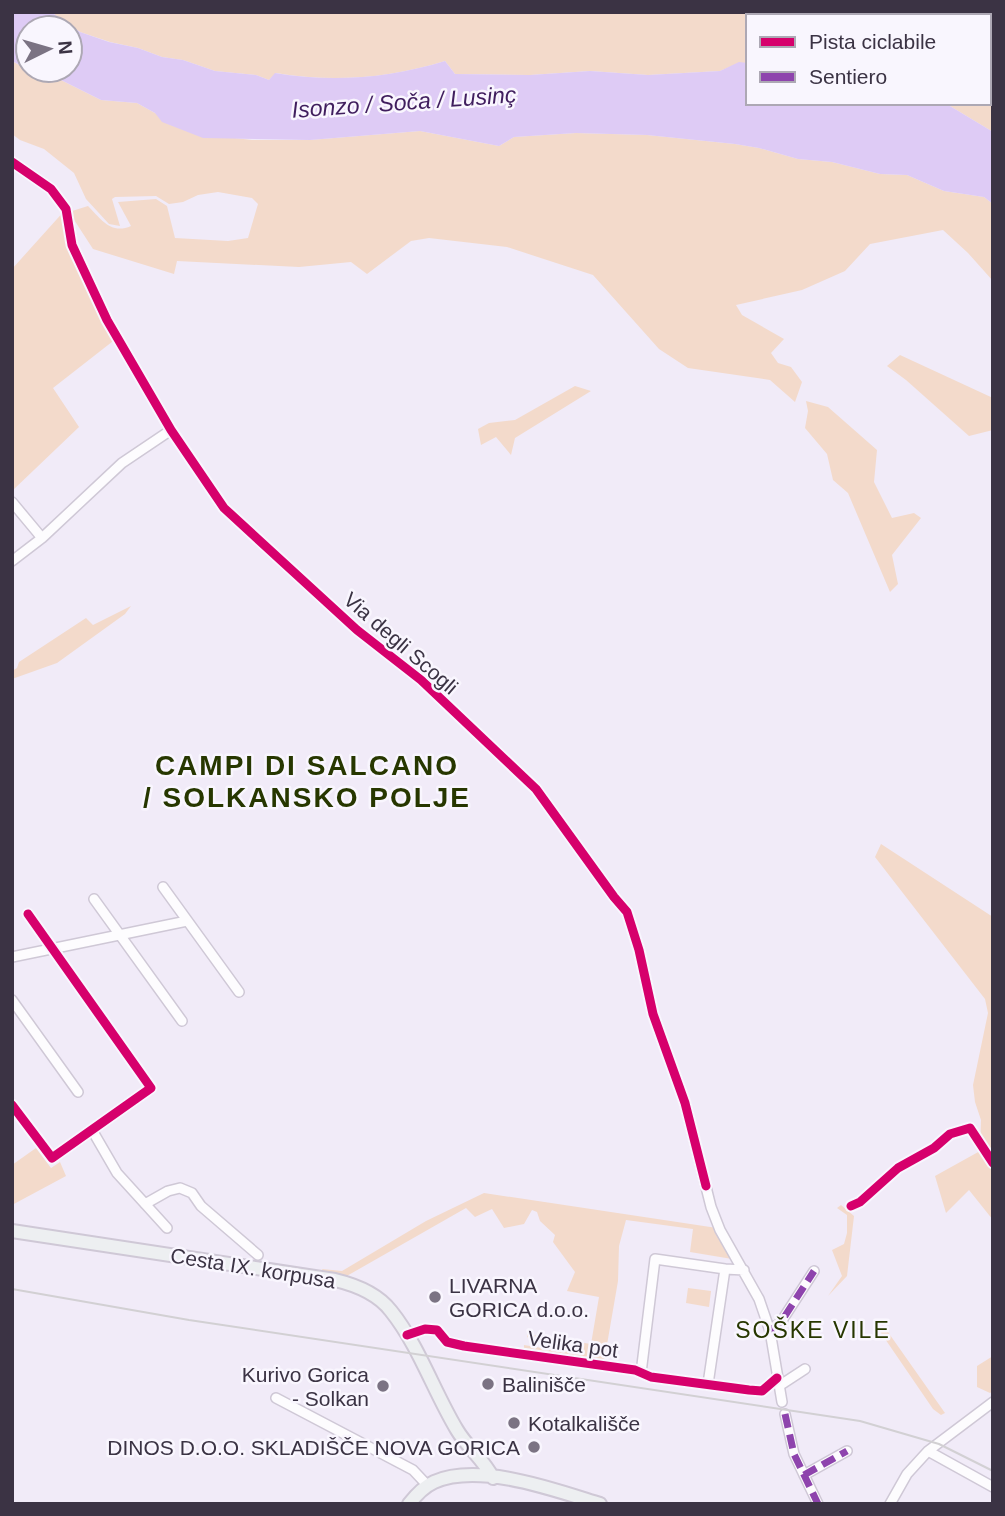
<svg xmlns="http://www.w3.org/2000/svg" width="1005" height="1516" viewBox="0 0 1005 1516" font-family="Arial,sans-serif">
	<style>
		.green { fill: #f3dacb }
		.water { fill: #decbf5 }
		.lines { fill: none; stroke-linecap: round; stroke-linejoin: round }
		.stream { stroke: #decbf5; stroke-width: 2 }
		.street-casing { stroke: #cfc8d6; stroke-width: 12 }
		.secondary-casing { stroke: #cfc8d6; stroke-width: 16 }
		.street { stroke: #fdfcfe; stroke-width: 9 }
		.secondary { stroke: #edeff1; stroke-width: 12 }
		.rail { stroke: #d2d0d3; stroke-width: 2 }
		.quiet { stroke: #8e44ad; stroke-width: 7; stroke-dasharray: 14 7; stroke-linecap: butt }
		.cycleway-casing { stroke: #f9f6fe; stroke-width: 13 }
		.cycleway { stroke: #d6006c; stroke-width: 9 }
		.poi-dot { fill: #7b7383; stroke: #f9f6fe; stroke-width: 2.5 }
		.labels { text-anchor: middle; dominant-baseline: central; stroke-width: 5; stroke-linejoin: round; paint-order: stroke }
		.street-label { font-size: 21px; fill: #3b3344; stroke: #f9f6fe }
		.poi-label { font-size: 21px; fill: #3b3344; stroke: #f9f6fe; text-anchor: start }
		.water-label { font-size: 23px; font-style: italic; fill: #401e5e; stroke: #f9f6fe }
		.neighbourhood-label { font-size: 23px; letter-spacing: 2px; fill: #273700; stroke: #f9f6fe }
		.district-label { font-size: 28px; font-weight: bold; letter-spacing: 2px; fill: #273700; stroke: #f9f6fe }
	</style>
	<rect width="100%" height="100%" fill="#f1ebf8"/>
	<!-- green -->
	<path class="green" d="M51 12H984L983 16H748V63H739L720 71 648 75 590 71 530 75 455 74 445 61C390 78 333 83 276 73L269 80 256 75 215 71 183 60 162 57 138 48 110 42 80 32Z
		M993 27V132L945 103H989V28Z
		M12 61 28 70 51 75 101 100 137 103 155 113 235 138 252 140H310L420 131 499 146 514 137 576 133 647 135 735 144 759 148 798 159 832 162 880 174 907 175 944 191 984 197 993 204V281L968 253 943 230 870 244 845 271 802 290 736 305 742 315 784 339 771 353 778 363 791 367 802 382 795 402 770 380 688 368 659 349 593 275 507 247 429 238 411 241 367 274 351 262 299 267 177 261 174 274 93 249 69 212 88 206C101 219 111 235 131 226L118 202 156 199 167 206 175 238 228 241 248 238 258 204 252 198 218 192 198 195 183 202 169 204 156 196 115 197 112 199 120 226 109 224 86 199 74 173 44 149 20 140 12 134Z
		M66 209 72 245 117 338 53 388 79 427 12 491V269Z
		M900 355 993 398V430L969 436 906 380 887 366Z
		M575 386 591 391 515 438 511 455 496 437 481 445 478 429 489 423 515 420Z
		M806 401 828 407 877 450 874 482 892 518 914 513 921 518 892 555 898 584 890 592 848 493 833 480 827 454 805 428 808 411Z
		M131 606 125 614 57 663 12 679V671L17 668 19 662 86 618 93 625Z
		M881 844 993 917V1220L969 1190 946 1213 935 1176 980 1151 981 1120 975 1102 973 1085 988 1013 985 999 875 857Z
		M36 1148 51 1168 60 1162 66 1176 12 1205V1165Z
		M484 1193 717 1228 732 1259 690 1252 693 1229 626 1220 619 1246 618 1281 604 1362 524 1351V1345L542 1348V1344L527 1337V1334L591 1344 599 1297 567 1291 575 1272 553 1242 555 1235 540 1221 537 1212 532 1210 524 1224 504 1228 492 1209 475 1217 466 1208 345 1277 324 1273 322 1269 342 1271 426 1221Z
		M841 1205 854 1216 847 1276 828 1296 842 1276 832 1250 844 1244 847 1233V1215L837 1208Z
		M688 1288 711 1291 709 1307 686 1303Z
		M883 1325 945 1413 941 1415 933 1409 881 1333 879 1327Z
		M993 1356V1391L990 1393 977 1387V1366Z"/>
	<!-- water -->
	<path class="water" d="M12 12H51L80 32 109 42 138 48 162 57 183 60 215 71 256 75 269 80 275 73C332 83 390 78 445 61L455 74 530 75 590 71 648 75 720 71 739 62 748 63V103H945L993 132V204L984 197 944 191 907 175 880 174 832 162 798 159 759 148 735 144 647 135 576 133 514 137 499 146 420 131 310 140 203 138 162 122 155 113 137 103 101 100 51 75 30 70H70V28H28V69L12 61Z"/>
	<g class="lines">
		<!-- stream -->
		<path class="stream" d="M866 12 867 16
			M982 12 983 16
			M989 35 993 42"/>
		<defs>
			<path id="street" d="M12 162 51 189 66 209 72 245 107 320 171 430 224 508 357 630 421 680 536 789 614 897 627 912 639 950 653 1014 685 1103 711 1207 720 1230 759 1299 770 1331 782 1402
				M12 502 42 538
				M12 561 42 538 122 463 171 430
				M163 887 239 992
				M94 899 182 1021
				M12 957 187 921
				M12 1000 78 1092
				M12 1105 52 1158 151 1088 28 914
				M92 1130 117 1173 167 1228
				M145 1204 168 1191 180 1188 192 1193 201 1206 258 1255
				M770 1331 781 1322 814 1271
				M407 1335 425 1329 437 1330 447 1342 464 1346 635 1370 651 1377 749 1390 762 1391 777 1378
				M641 1373 655 1259 725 1269
				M708 1384 725 1269 744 1270
				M779 1386 805 1369
				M276 1398 413 1470 428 1486
				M785 1414 794 1454 818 1504
				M928 1451 993 1487
				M804 1475 847 1451
				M890 1504 907 1474 928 1451 993 1402"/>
			<path id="secondary" d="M12 1231 335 1280C356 1285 378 1294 391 1311 419 1346 434 1392 457 1430 467 1447 484 1460 493 1478
				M409 1504C416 1495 423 1487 434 1482 479 1462 555 1490 600 1504"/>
		</defs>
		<!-- street casing -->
		<use href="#street" class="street-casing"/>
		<!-- secondary casing -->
		<use href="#secondary" class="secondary-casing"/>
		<!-- street -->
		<use href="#street" class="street"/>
		<!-- secondary -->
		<use href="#secondary" class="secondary"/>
		<!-- rail -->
		<path class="rail" d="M12 1289 189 1320 860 1421 939 1444 993 1471"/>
		<!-- quiet -->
		<path class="quiet" d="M770 1331 781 1322 814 1271
			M785 1414 794 1454 818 1504
			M804 1475 847 1451"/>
		<defs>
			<path id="cycleway" d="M12 162 51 189 66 209 72 245 107 320 171 430 224 508 357 630 421 680 536 789 614 897 627 912 639 950 653 1014 685 1103 706 1186
				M12 1105 52 1158 151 1088 28 914
				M851 1206 860 1202 898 1168 934 1148 950 1134 970 1128 993 1163
				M407 1335 425 1329 437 1330 447 1342 464 1346 635 1370 651 1377 749 1390 762 1391 777 1378"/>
		</defs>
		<!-- cycleway casing -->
		<use href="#cycleway" class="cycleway-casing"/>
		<!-- cycleway -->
		<use href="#cycleway" class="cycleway"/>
	</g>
	<!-- markers -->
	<g class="poi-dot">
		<circle cx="435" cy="1297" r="7"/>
		<circle cx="488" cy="1384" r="7"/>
		<circle cx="383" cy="1386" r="7"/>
		<circle cx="514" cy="1423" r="7"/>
		<circle cx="534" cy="1447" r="7"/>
	</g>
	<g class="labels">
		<!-- street labels -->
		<g class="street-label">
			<text transform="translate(401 643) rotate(41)">Via degli Scogli</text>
			<text transform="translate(253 1268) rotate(9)">Cesta IX. korpusa</text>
			<text transform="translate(573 1344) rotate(8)">Velika pot</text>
		</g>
		<!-- poi labels -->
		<g class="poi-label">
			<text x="449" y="1285">LIVARNA<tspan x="449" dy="24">GORICA d.o.o.</tspan></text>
			<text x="369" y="1374" text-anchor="end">Kurivo Gorica<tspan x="369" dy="24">- Solkan</tspan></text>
			<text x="502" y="1384">Balinišče</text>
			<text x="528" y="1423">Kotalkališče</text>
			<text x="520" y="1447" text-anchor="end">DINOS D.O.O. SKLADIŠČE NOVA GORICA</text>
		</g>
		<!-- water labels -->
		<g class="water-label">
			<text transform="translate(404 102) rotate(-4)">Isonzo / Soča / Lusinç</text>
		</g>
		<!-- neighbourhood labels -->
		<g class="neighbourhood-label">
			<text x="813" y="1330">SOŠKE VILE</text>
		</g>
		<!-- district labels -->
		<g class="district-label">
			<text x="307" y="765">CAMPI DI SALCANO<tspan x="307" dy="32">/ SOLKANSKO POLJE</tspan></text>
		</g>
	</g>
	<!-- border -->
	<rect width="1005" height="1516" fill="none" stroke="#3b3344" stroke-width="28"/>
	<!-- legend -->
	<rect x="746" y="14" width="245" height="91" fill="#f9f6fe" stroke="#ada8b4" stroke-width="2"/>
	<rect x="760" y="37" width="35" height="10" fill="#d6006c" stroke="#ada8b4" stroke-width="2"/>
	<text x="809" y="49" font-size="21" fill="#3b3344">Pista ciclabile</text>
	<rect x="760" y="72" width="35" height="10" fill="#8e44ad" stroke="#ada8b4" stroke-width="2"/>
	<text x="809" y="84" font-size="21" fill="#3b3344">Sentiero</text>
	<!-- north arrow -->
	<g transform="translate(49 49) rotate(85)"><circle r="33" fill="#f9f6fe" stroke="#ada8b4" stroke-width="2"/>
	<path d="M0-5L12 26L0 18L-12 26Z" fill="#7b7383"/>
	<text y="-10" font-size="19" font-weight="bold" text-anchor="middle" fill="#3b3344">N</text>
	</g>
</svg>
